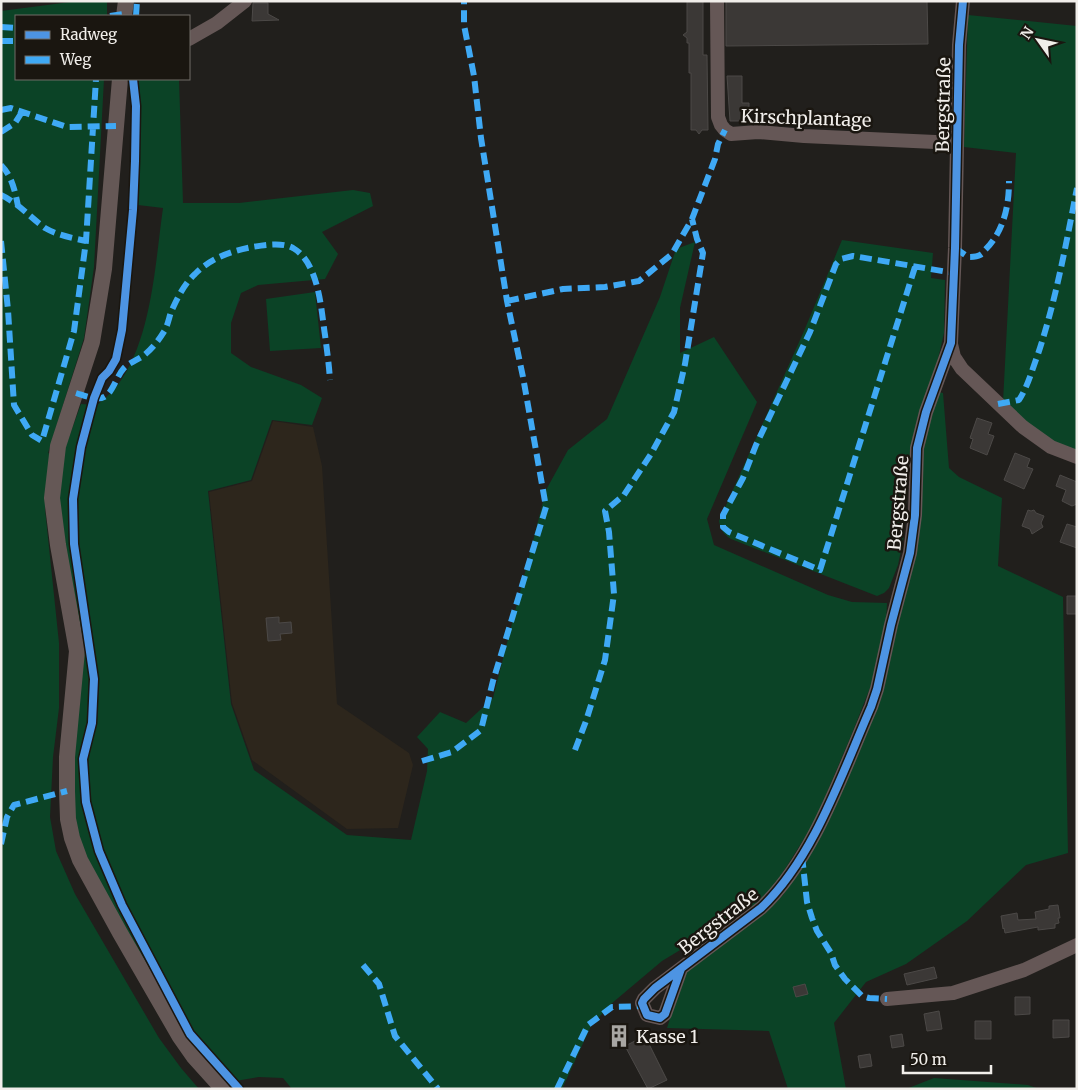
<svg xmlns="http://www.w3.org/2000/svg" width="1078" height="1090" viewBox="0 0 1078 1090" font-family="Merriweather,serif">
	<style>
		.built { fill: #2d261c }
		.green { fill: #0b4326 }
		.building { fill: #3b3836; stroke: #4c4947 }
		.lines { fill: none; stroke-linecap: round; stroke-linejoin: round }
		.minor { stroke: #655756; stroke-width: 14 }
		.major { stroke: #655856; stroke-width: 16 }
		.quiet { stroke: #3fa9f5; stroke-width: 6; stroke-dasharray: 12 6; stroke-linecap: butt }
		.cycleway-casing { stroke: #1a1610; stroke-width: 11 }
		.cycleway { stroke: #4d94e3; stroke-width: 8 }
		.labels { text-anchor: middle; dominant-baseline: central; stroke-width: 5; stroke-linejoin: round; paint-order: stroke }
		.street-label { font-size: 18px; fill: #f1eeea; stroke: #1a1610 }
		.poi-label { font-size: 18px; fill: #f1eeea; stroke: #1a1610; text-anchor: start }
	</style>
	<rect width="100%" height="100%" fill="#211f1c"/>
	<!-- built -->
	<path class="built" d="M273 421 313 427 322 466 337 704 409 753 413 765 398 828 347 829 252 760 232 703 209 492 252 481Z"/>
	<!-- green -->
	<path class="green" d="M78 1H107V16H16V79H104L94 267 84 338 48 453 50 454 45 509 59 643V708L53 757 50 817 56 851 75 894 159 1038 181 1068 199 1089H1V11Z
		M968 15 1077 26V452C1047 442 1026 423 1003 402L1016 153 964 147Z
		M139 79H179L183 203H239L353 190 370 193 373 206 322 232 338 254 325 279 258 285 241 293 231 323V353L251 367 301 385 322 398 312 425 272 420 251 480 208 491 231 704 254 770 347 835 411 840 427 771 428 749 417 737 440 712 466 723 493 698 546 490 568 450 607 419 660 297 676 249 695 242 680 308V353L714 337 757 402 707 519 714 545 828 595 852 602 887 603 886 623 872 683 851 736 814 823 768 896 775 903 783 895 821 833 876 711 922 449 938 392 943 393 949 468 959 477 1002 498 998 566 1063 597 1068 853 1026 865 967 921 906 964 866 982 834 1023 846 1089H788L769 1031 667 1028 685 971 766 898 662 961 611 1004 591 1026 562 1089H292L283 1078 259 1077 218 1084 97 896 66 795 75 713 56 499 64 451 81 404 97 405C104 399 111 393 117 386 152 340 155 264 163 208L138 205Z
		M842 240 933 253 931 278 945 280 944 333 938 359 918 416 910 451 903 541 898 565 889 588 884 593 877 596 731 539C723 534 721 530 719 521L804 331Z
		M315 292 321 348 270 351 266 299Z
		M934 1078 1028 1085 1039 1089H906Z"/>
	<!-- building -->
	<path class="building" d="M687 1H703V55H707L708 130H702L699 134 696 130H691V73H689V43H687V38L683 35 687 32Z
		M726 1H927L928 44 726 46Z
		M253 3H268V14L279 20 252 21Z
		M727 76H742V103H749V121H730Z
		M977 418 992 423 988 434 994 436 987 455 970 448 973 439 970 438Z
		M1015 453 1030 459 1027 467 1033 469 1024 489 1004 480Z
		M1060 475 1077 482V504L1072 506 1062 501 1066 490 1056 486Z
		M1028 510 1031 511 1034 510 1036 513 1044 516 1041 523 1043 527 1032 534 1030 529 1022 526Z
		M1067 524 1077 527V548L1060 542Z
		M1067 596H1077V614H1067Z
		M279 617V623L291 622 292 633 280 634 281 640 268 641 266 618Z
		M1058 905 1060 918H1058L1059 923 1055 924V928L1038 930V927L1005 933 1004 928 1003 929 1001 916 1017 913 1018 920 1036 919 1035 912 1049 909V906Z
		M934 967 937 978 907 985 904 974Z
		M805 984 808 994 796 997 793 987Z
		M1015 997H1030V1014L1015 1015Z
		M939 1011 942 1029 927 1031 924 1014Z
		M1053 1020H1069V1037L1053 1038Z
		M975 1021H991V1039H975Z
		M902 1034 904 1046 892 1048 890 1036Z
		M645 1036 667 1080 648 1089 625 1046Z
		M870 1054 872 1066 860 1068 858 1056Z"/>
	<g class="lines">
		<!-- minor -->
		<path class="minor" d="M717 1 718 117 721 125 725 130 731 134 758 132 804 136 957 143
			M189 39 217 23 245 1
			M951 344 954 357 962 369 1023 427 1051 447 1077 457
			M681 969 665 1014 660 1018 647 1015 642 1003 644 999 655 988 761 908C814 858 842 773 871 707L877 689 891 625 910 553 915 515 917 448 926 412 951 343 955 248 959 45 963 1
			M887 999 953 993 1024 970 1077 945"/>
		<!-- major -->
		<path class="major" d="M124 16 126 1
			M120 79 104 269 92 342 58 446 52 498 58 545 77 651 67 757V791L68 819 72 838 80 860 120 933 180 1037 194 1057 223 1089"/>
		<!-- quiet -->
		<path class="quiet" d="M110 16 124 14
			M136 16 137 1
			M1 27 16 28
			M1 41H16
			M1 110 11 108 67 127 116 126
			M1 132 15 123 22 112
			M1 165C12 176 15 191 18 206
			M1 195C18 203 30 217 45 228 57 235 72 238 86 241
			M1 241 8 310 14 405 32 435 42 441 74 331 86 241 96 79
			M955 248 968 257C972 257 977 257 980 255 982 254 984 252 985 250 1004 231 1009 206 1009 181
			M915 267 820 570 729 532 723 527V515L743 478 756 445 810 332 836 264 841 259 853 256 954 273
			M507 301 563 289 605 287 639 281 672 254 692 219 715 159 718 144 725 130
			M76 393C86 396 100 403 108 394 114 388 117 376 124 368 129 363 137 360 143 356 152 349 159 340 165 330 168 324 169 318 171 312 177 299 184 284 195 274 211 258 231 251 252 247 265 245 282 242 293 248 319 263 321 309 325 335 327 350 329 365 330 380
			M998 404 1019 400C1028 386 1032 370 1038 354 1056 300 1066 244 1077 188
			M575 750 586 721 605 660 614 594 609 532 605 511 624 495 651 454 674 412 685 364 703 253 697 239 692 219
			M422 761 452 752 481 730 493 681 546 507 523 377 507 301 481 138 474 76 464 25V1
			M1 844 7 817 14 805 67 791
			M802 856 807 902 812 918 817 931 831 953 835 965 845 979 862 996 869 998 887 999
			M363 965 379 984 395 1036 438 1089
			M557 1089 588 1025 612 1007 643 1006"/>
		<defs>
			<path id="cycleway" d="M133 79 136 106 135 161 133 210 122 330 116 359 109 371 102 378 94 398 81 447 73 499 74 544 94 679 92 723 83 759 86 802 99 851 122 905 190 1034 239 1089
				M681 969 665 1014 660 1018 647 1015 642 1003 644 999 655 988 761 908C814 858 842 773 871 707L877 689 891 625 910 553 915 515 917 448 926 412 951 343 955 248 959 45 963 1"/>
		</defs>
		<!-- cycleway casing -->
		<use href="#cycleway" class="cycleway-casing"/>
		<!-- cycleway -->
		<use href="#cycleway" class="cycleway"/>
	</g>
	<!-- icons -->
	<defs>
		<symbol id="building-bare" viewBox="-9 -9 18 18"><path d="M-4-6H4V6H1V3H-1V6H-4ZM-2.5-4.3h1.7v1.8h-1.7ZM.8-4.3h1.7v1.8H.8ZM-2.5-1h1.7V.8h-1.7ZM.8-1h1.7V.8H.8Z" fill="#a8a6a2" stroke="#1a1610" stroke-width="2.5" paint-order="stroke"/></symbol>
	</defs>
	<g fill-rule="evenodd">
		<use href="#building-bare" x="603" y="1020" width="32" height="32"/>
	</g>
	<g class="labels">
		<!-- street labels -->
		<g class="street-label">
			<text transform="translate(943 105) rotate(-89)">Bergstraße</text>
			<text transform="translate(806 118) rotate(2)">Kirschplantage</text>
			<text transform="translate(898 503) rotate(-85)">Bergstraße</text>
			<text transform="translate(718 921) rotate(-38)">Bergstraße</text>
		</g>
		<!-- poi labels -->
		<g class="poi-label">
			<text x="636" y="1036">Kasse 1</text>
		</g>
	</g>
	<!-- border -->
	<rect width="1078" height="1090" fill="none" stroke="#f1eeea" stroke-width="5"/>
	<!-- legend -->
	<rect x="15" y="15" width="175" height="65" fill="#1a1610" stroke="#706c67"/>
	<rect x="25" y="31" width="25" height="8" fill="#4d94e3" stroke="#706c67"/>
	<text x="60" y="40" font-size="15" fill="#f1eeea">Radweg</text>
	<rect x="25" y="56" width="25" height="8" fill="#3fa9f5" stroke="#706c67"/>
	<text x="60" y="65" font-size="15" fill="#f1eeea">Weg</text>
	<!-- north arrow -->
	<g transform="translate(1038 40) rotate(303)" stroke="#1a1610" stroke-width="4" paint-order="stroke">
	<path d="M0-4L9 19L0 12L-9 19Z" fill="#f1eeea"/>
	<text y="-8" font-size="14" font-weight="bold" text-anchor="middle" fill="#f1eeea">N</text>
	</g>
	<!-- scale -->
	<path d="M903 1065v8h88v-8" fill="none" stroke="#f1eeea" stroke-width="2.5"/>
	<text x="910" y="1065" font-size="15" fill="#f1eeea" stroke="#1a1610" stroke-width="4" paint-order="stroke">50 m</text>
</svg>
